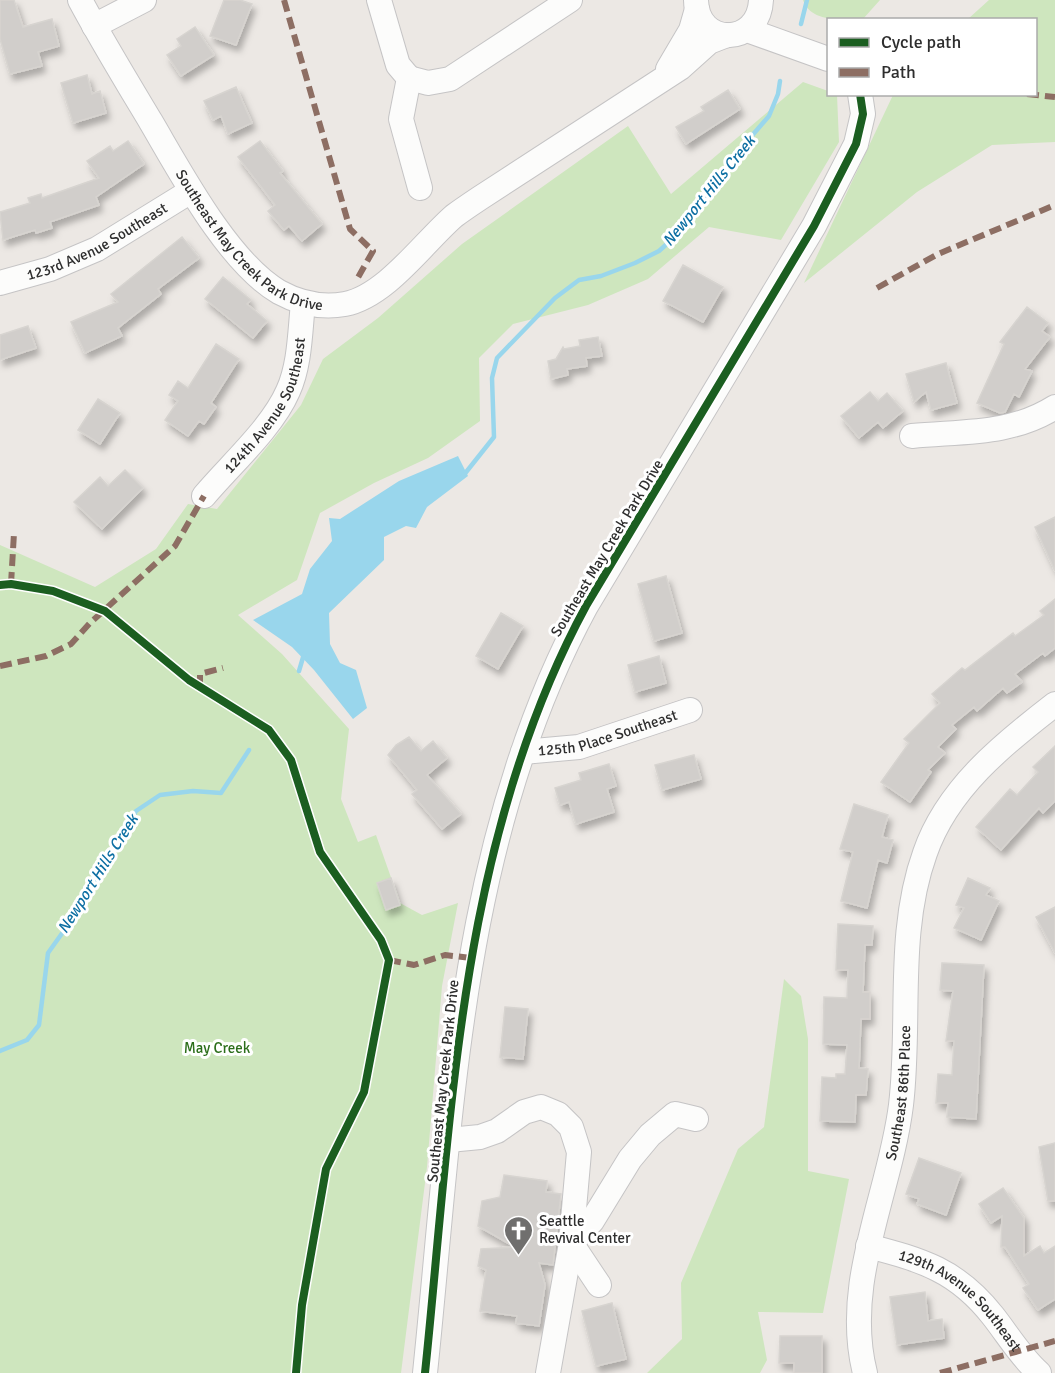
<svg xmlns="http://www.w3.org/2000/svg" width="1055" height="1373" viewBox="0 0 1055 1373" font-family="Signika,sans-serif">
	<style>
		.green { fill: #cee6be }
		.water { fill: #99d6ec }
		.lines { fill: none; stroke-linecap: round; stroke-linejoin: round }
		.stream { stroke: #99d6ec; stroke-width: 4.5 }
		.building { fill: #d1cecb; stroke: #d7d4d0; stroke-width: 1.5; filter: url(#shadow) }
		.minor-casing { stroke: #c5c4c5; stroke-width: 26 }
		.minor { stroke: #fcfcfb; stroke-width: 24 }
		.quiet { stroke: #8d6e63; stroke-width: 6; stroke-dasharray: 12 6; stroke-linecap: butt }
		.cycleway-casing { stroke: #fff; stroke-width: 11 }
		.cycleway { stroke: #1b5e20; stroke-width: 8 }
		.labels { text-anchor: middle; dominant-baseline: central; stroke-width: 6; stroke-linejoin: round; paint-order: stroke }
		.street-label { font-size: 15px; fill: #2e2e2e; stroke: #fff }
		.park-label { font-size: 15px; fill: #2c6e1b; stroke: #fff }
		.poi-label { font-size: 15px; fill: #2e2e2e; stroke: #fff; text-anchor: start }
		.water-label { font-size: 16px; font-style: italic; fill: #0d6fa3; stroke: #fff }
	</style>
	<defs>
		<filter id="shadow"><feDropShadow dx="3.5" dy="6" stdDeviation="3" flood-color="#0004"/></filter>
	</defs>
	<rect width="100%" height="100%" fill="#ece8e4"/>
	<!-- green -->
	<path class="green" d="M803 0H880L863 19C843 20 811 23 803 0Z
		M989 0H1055V142L992 145 917 192 804 283 893 95 1036 94V20L968 19Z
		M803 82 828 91V94L837 95 839 142 781 240 709 227 648 279 588 305 513 324 479 358 480 421 428 458 374 483 320 513 297 580 238 615 282 654 349 729 341 799 358 842 376 835 400 903 422 915 458 903 442 986 427 1167 401 1373H0V545L95 587 156 549 188 504 217 509 301 405 323 359 378 318 462 244 628 126 671 194Z
		M784 979 801 996 808 1039V1171L849 1179 823 1313 758 1312 767 1360 760 1373H647L682 1339 681 1283 738 1149 764 1127Z"/>
	<!-- water -->
	<path class="water" d="M458 456 468 476 427 507 416 528 406 526 384 537V560L329 613 330 644 340 663 356 670 367 708 353 719 314 670 292 647 253 620 302 594 310 569 332 541 329 518 340 519 399 481Z"/>
	<g class="lines">
		<!-- stream -->
		<path class="stream" d="M801 24 807 0
			M463 476 494 437 492 378 497 358 555 298 579 280 601 276 635 263 659 251 679 233 743 146 769 116 778 94 780 81
			M299 671 304 654
			M0 1051 27 1040 39 1025 48 953 88 897 136 811 160 795 193 791 221 793 249 750"/>
	</g>
	<!-- building -->
	<path class="building" d="M0 0H14L23 27 52 19 59 46 38 52 42 66 10 74 0 39Z
		M224 0H240L252 4 236 45 210 36Z
		M195 27 214 55 181 76 167 55 181 46 177 39Z
		M87 75 92 94 100 91 106 113 73 123 61 83Z
		M236 87 252 123 228 134 221 116 213 120 204 101Z
		M728 90 740 109 686 144 676 127 704 111 701 107Z
		M128 141 144 164 96 197 99 205 50 222 52 228 36 233 35 230 3 240 0 212 30 203 28 198 41 194 42 198 99 178 87 161 110 146 113 151Z
		M260 141 283 171 280 173 322 224 302 241 289 226 284 230 268 211 275 205 238 157Z
		M182 237 199 258 158 289 161 294 118 328 122 336 85 353 71 322 118 302 111 294Z
		M683 265 723 287 703 322 663 301Z
		M223 277 251 300 247 304 267 321 253 338 205 299Z
		M1027 307 1048 323 1042 331 1050 337 1025 369 1032 371 1019 397 1014 394 1005 412 1000 413 977 403 1004 344 1000 342Z
		M28 326 36 348 0 360V335Z
		M598 337 602 356 586 358 587 366 567 369 568 375 551 379 548 361 556 359 563 347 564 349 580 346 579 340Z
		M216 344 239 359 211 403 216 407 204 424 199 421 188 436 165 420 178 401 169 395 178 381 188 388Z
		M946 363 957 403 931 410 926 392 914 402 906 374Z
		M870 392 878 401 887 393 903 411 883 428 878 422 859 438 841 416Z
		M98 399 120 413 100 444 78 430Z
		M125 470 143 488 102 529 74 502 100 477 108 486Z
		M1055 517V571L1035 527Z
		M666 576 682 633 654 641 638 584Z
		M1055 599V648L1045 656 1043 653 1015 674 1022 682 1007 693 1003 688 977 711 974 707 952 725 956 729 938 747 945 753 928 770 931 772 910 802 881 782 909 743 904 739 940 703 932 694 962 668 965 670 1013 633 1015 636 1044 615 1040 611Z
		M501 613 523 626 498 669 476 656Z
		M659 656 666 683 635 692 628 665Z
		M409 737 421 751 433 741 447 758 427 775 461 814 442 829 412 794 417 790 388 755 396 745Z
		M1055 746V801L1043 813 1039 808 1001 850 976 827 1010 789 1017 795 1038 772 1033 767Z
		M694 755 701 779 662 790 655 765Z
		M609 764 616 786 607 789 614 812 576 824 569 802 560 805 555 788 581 780 579 773Z
		M854 804 888 815 882 837 893 840 887 863 878 860 867 908 841 901 853 852 840 849Z
		M391 878 400 905 386 910 377 883Z
		M968 878 990 888 986 895 999 901 981 940 954 928 964 908 956 905Z
		M1055 907V953L1036 917Z
		M838 924 873 926 872 945H865L863 992H870V1019H861L859 1068 868 1069 866 1095H856L855 1122 820 1121 822 1077 836 1078V1074H845L847 1045 823 1044 824 997 847 998 848 970H836Z
		M942 963 984 965 976 1119 947 1117 948 1103H936L938 1074 952 1075 954 1041H946L953 991 940 990Z
		M505 1007 528 1009 523 1059 500 1057Z
		M1055 1143V1201H1048L1039 1147Z
		M919 1158 961 1173 946 1215 917 1204 919 1199 906 1194Z
		M504 1175 547 1181 546 1192 561 1194 553 1265 539 1263 545 1285 539 1326 516 1323 517 1316 480 1311 486 1270 478 1266 481 1249 515 1247 478 1226 482 1201 500 1197Z
		M1003 1188 1024 1218V1256L1040 1246 1044 1253 1055 1246V1299L1038 1310 1023 1288 1029 1284 1005 1247H1001L1002 1216 991 1223 979 1204Z
		M925 1292 928 1321 942 1319 944 1338 897 1345 890 1297Z
		M612 1303 626 1359 596 1366 582 1311Z
		M780 1336H822V1373H794V1363H779Z"/>
	<g class="lines">
		<defs>
			<g id="minor">
				<path id="s1" d="M80 0C102 41 127 82 151 122 181 173 228 262 279 292 299 303 322 308 345 304 386 296 423 243 454 216 462 210 471 204 480 198L680 68 709 42 727 35"/>
				<path d="M379 0 398 65 409 78"/>
				<path d="M696 0C697 47 759 47 761 0"/>
				<path d="M94 26 144 0"/>
				<path d="M747 30 828 59"/>
				<path d="M668 69 691 30 697 9"/>
				<path d="M409 78 428 83 450 79 570 0"/>
				<path d="M409 78 401 119 420 188"/>
				<path id="s2" d="M0 283 50 269 97 249 191 191"/>
				<path d="M912 436C963 431 1011 435 1055 407"/>
				<path id="s3" d="M204 496C230 465 272 428 288 391 300 365 300 331 303 303"/>
				<path id="s4" d="M523 752 579 747 690 710"/>
				<path d="M449 1140 480 1137 497 1131 524 1112 541 1107 558 1114 571 1127 579 1152 571 1243 599 1285"/>
				<path id="s5" d="M868 1246C922 1260 957 1270 993 1316 1008 1335 1020 1356 1039 1373"/>
				<path d="M425 1373C452 1114 459 840 586 606L814 226 856 144 863 114 860 94"/>
				<path d="M548 1373 571 1243 592 1221 630 1159 650 1135 675 1114 696 1119"/>
				<path id="s6" d="M865 1373C842 1282 890 1194 901 1105 911 1022 896 933 925 853 947 789 1003 744 1055 704"/>
			</g>
		</defs>
		<!-- minor casing -->
		<use href="#minor" class="minor-casing"/>
		<!-- minor -->
		<use href="#minor" class="minor"/>
		<!-- quiet -->
		<path class="quiet" d="M284 0 350 229 373 251 356 281
			M1027 94 1055 97
			M877 288 938 254 1055 205
			M11 584 14 533
			M0 666 46 656 71 644 90 623 175 546 204 496
			M200 687V674L223 668
			M389 960 414 965 445 955 471 958
			M940 1373 1055 1341"/>
		<defs>
			<path id="cycleway" d="M0 585 11 584 53 591 105 611 189 680 269 730 291 760 320 852 381 940 389 960 364 1092 326 1169 302 1305 296 1373
				M425 1373C452 1114 459 840 586 606L814 226 856 144 863 114 860 94"/>
		</defs>
		<!-- cycleway casing -->
		<use href="#cycleway" class="cycleway-casing"/>
		<!-- cycleway -->
		<use href="#cycleway" class="cycleway"/>
	</g>
	<!-- icons -->
	<defs>
		<symbol id="church-pin" viewBox="-11 -11 22 30"><path d="M0 17L-7.5 6A9.5 9.5 0 1 1 7.5 6Z" fill="#706f6e" stroke="#fff"/><path d="M-1.2-6h2.4v3.5h3.3v2.4h-3.3V6h-2.4V-.1h-3.3v-2.4h3.3Z" fill="#fff"/></symbol>
	</defs>
	<g fill-rule="evenodd">
		<use href="#church-pin" x="502" y="1214" width="33" height="45"/>
	</g>
	<g class="labels">
		<!-- street labels -->
		<g class="street-label">
			<text stroke="none"><textPath href="#s1" startOffset="300">Southeast May Creek Park Drive</textPath></text>
			<text stroke="none"><textPath href="#s2" startOffset="106">123rd Avenue Southeast</textPath></text>
			<text stroke="none"><textPath href="#s3" startOffset="112">124th Avenue Southeast</textPath></text>
			<text transform="translate(607 548) rotate(-59)">Southeast May Creek Park Drive</text>
			<text stroke="none"><textPath href="#s4" startOffset="87">125th Place Southeast</textPath></text>
			<text transform="translate(443 1081) rotate(-84)">Southeast May Creek Park Drive</text>
			<text stroke="none"><textPath href="#s6" startOffset="285">Southeast 86th Place</textPath></text>
			<text stroke="none"><textPath href="#s5" startOffset="110">129th Avenue Southeast</textPath></text>
		</g>
		<!-- park labels -->
		<g class="park-label">
			<text x="217" y="1048">May Creek</text>
		</g>
		<!-- poi labels -->
		<g class="poi-label">
			<text x="539" y="1221">Seattle<tspan x="539" dy="17">Revival Center</tspan></text>
		</g>
		<!-- water labels -->
		<g class="water-label">
			<text transform="translate(709 191) rotate(-51)">Newport Hills Creek</text>
			<text transform="translate(98 874) rotate(-58)">Newport Hills Creek</text>
		</g>
	</g>
	<!-- legend -->
	<rect x="827" y="18" width="210" height="78" fill="#ffffff" stroke="#ababab" stroke-width="1.5"/>
	<rect x="839" y="38" width="30" height="9" fill="#1b5e20" stroke="#ababab" stroke-width="1.5"/>
	<text x="881" y="48" font-size="18" fill="#2e2e2e">Cycle path</text>
	<rect x="839" y="68" width="30" height="9" fill="#8d6e63" stroke="#ababab" stroke-width="1.5"/>
	<text x="881" y="78" font-size="18" fill="#2e2e2e">Path</text>
</svg>
